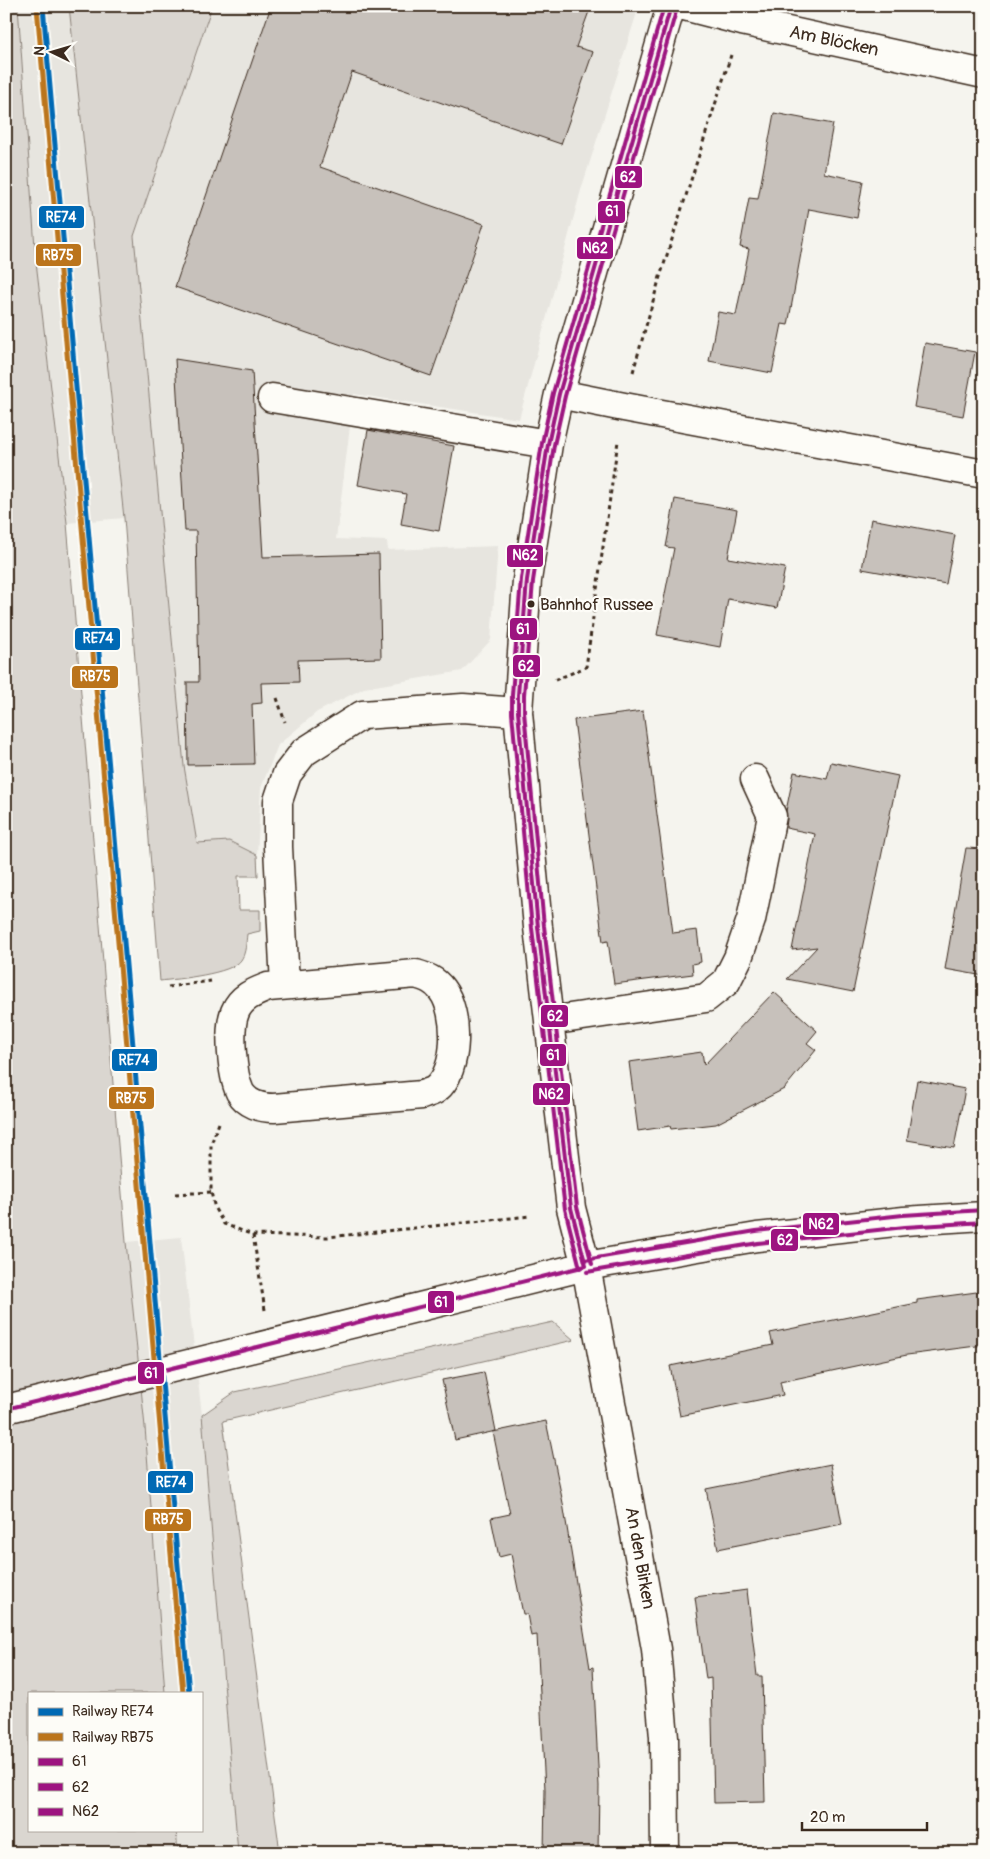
<svg xmlns="http://www.w3.org/2000/svg" width="990" height="1859" viewBox="0 0 990 1859" font-family="Pangolin,sans-serif">
	<style>
		.built { fill: #e7e5df }
		.green { fill: #dad6d0; stroke: #8a8077 }
		.building { fill: #c7c1bb; stroke: #3b2a1e }
		.lines { fill: none; stroke-linecap: round; stroke-linejoin: round }
		.minor-casing { stroke: #3b2a1e; stroke-width: 31 }
		.path { stroke: #3b2a1e; stroke-width: 3; stroke-dasharray: 4 4; stroke-linecap: butt }
		.minor { stroke: #fdfcf7; stroke-width: 28 }
		.bus-1-casing { stroke: #fdfcf7; stroke-width: 8 }
		.bus-2-casing { stroke: #fdfcf7; stroke-width: 8 }
		.bus-3-casing { stroke: #fdfcf7; stroke-width: 8 }
		.bus-1 { stroke: #9d1380; stroke-width: 4 }
		.bus-2 { stroke: #9d1380; stroke-width: 4 }
		.bus-3 { stroke: #9d1380; stroke-width: 4 }
		.rail-1-casing { stroke: #fdfcf7; stroke-width: 9 }
		.rail-2-casing { stroke: #fdfcf7; stroke-width: 9 }
		.rail-1 { stroke: #0069b4; stroke-width: 5 }
		.rail-2 { stroke: #bb741b; stroke-width: 5 }
		.bus-dot { fill: #3b2a1e; stroke: #fdfcf7; stroke-width: 2 }
		.labels { text-anchor: middle; dominant-baseline: central; stroke-width: 4.5; stroke-linejoin: round; paint-order: stroke }
		.bus-label { font-size: 17px; fill: #3b2a1e; stroke: #fdfcf7; text-anchor: start }
		.street-label { font-size: 18px; fill: #3b2a1e; stroke: #fdfcf7 }
		.line-badge { stroke: #fdfcf7; stroke-width: 2 }
		.badge-label { font-size: 14px; text-anchor: middle; font-weight: bold; fill: #fff }
	</style>
	<rect width="100%" height="100%" fill="#f5f4ee"/>
	<filter id="ink" filterUnits="userSpaceOnUse"><feTurbulence type="fractalNoise" baseFrequency=".02" numOctaves="2"/><feDisplacementMap in="SourceGraphic" scale="10" xChannelSelector="R" yChannelSelector="G"/><feConvolveMatrix kernelMatrix="1 2 1 2 8 2 1 2 1" color-interpolation-filters="sRGB"/></filter>
	<g filter="url(#ink)">
		<!-- built -->
		<path class="built" d="M18 6H69L124 518 67 523 36 262Z
			M212 6H639L581 190 519 419 354 394 336 539 387 541 388 550 498 546 491 640 462 671 364 688 317 712 278 745 261 788 257 855 229 841 197 843 184 766 134 236Z
			M181 1237 202 1415 238 1853H178L176 1830H201V1693H165L145 1427 126 1242Z"/>
		<!-- green -->
		<path class="green" d="M6 6H18L36 262 67 523 126 1242 145 1427 165 1693H29V1830H176L178 1853H6Z
			M69 6H212L134 236 184 766 197 843 229 841 257 855 258 876H238L239 910H260V931L247 934C246 942 246 953 241 960 232 974 177 979 160 981L124 518Z
			M553 1322 574 1340 223 1421 280 1853H238L202 1415 235 1392Z"/>
		<!-- building -->
		<path class="building" d="M271 6H591L576 47 593 52 561 144 352 72 320 167 484 224 431 376 175 287Z
			M774 113 833 124 824 173 863 181 857 218 809 209 788 325 782 324 772 373 709 361 718 312 736 315 749 249 740 247 749 198 758 199Z
			M925 343 975 352 963 416 914 407Z
			M175 359 252 371 263 557 379 554 381 658 298 660 299 682 261 683 262 703 252 704 254 764 188 765 187 682H199L196 531H185Z
			M368 430 454 446 439 531 401 524 406 494 358 485Z
			M675 499 737 510 728 558 785 568 777 608 728 599 720 647 657 635 674 548 666 547Z
			M871 519 955 535 946 584 862 569Z
			M643 711 673 933 697 930 701 962 692 964 693 974 614 984 608 941 603 942 574 720Z
			M831 762 898 776 853 992 787 979 817 947 792 950 815 834 786 828 787 819 786 811 794 772 827 779Z
			M966 848 984 849V976L945 969Z
			M774 992 817 1031 807 1043 816 1050 784 1089 716 1124 671 1129 670 1126 638 1131 629 1062 702 1052 704 1065Z
			M917 1080 965 1089 954 1148 907 1140Z
			M984 1291V1345L907 1355 780 1382 783 1395 680 1416 670 1366 773 1345 770 1333 917 1303V1300Z
			M484 1372 496 1431 455 1440 442 1380Z
			M546 1421 563 1503 590 1668 593 1667 599 1786 598 1853H544L545 1790 537 1635 531 1636 527 1614H523L511 1554 499 1557 491 1518 510 1514 493 1432Z
			M831 1464 842 1524 718 1549 706 1489Z
			M747 1590 757 1676H762L765 1802 714 1803 711 1678 706 1679 695 1597Z"/>
		<g class="lines">
			<defs>
				<path id="minor" d="M684 6 742 21 984 74
					M559 394 624 407 984 474
					M272 398 548 444
					M416 974C426 977 435 980 442 990 459 1012 459 1071 436 1089 433 1092 426 1093 422 1095L274 1108C261 1108 247 1104 240 1092 232 1075 228 1029 235 1012 241 997 255 992 268 987Z
					M285 985 278 847V801L287 774 304 752 362 715 463 708 518 712
					M549 1021 706 998 726 982 738 958 751 920 772 816 755 779
					M6 1409 586 1266 757 1237 904 1221 984 1216
					M665 1853 664 1737 656 1649 586 1266 571 1208 538 927 518 712 527 580 548 444 559 394 671 6"/>
			</defs>
			<!-- minor casing -->
			<use href="#minor" class="minor-casing"/>
			<!-- path -->
			<path class="path" d="M633 372 659 280 731 55
				M555 680 586 667 618 441
				M277 698 285 722
				M168 987 211 981
				M219 1123 211 1144V1192L215 1209 224 1224 253 1235 328 1237 530 1216
				M175 1194 211 1192
				M253 1235 265 1310"/>
			<!-- minor -->
			<use href="#minor" class="minor"/>
			<defs>
				<path id="bus-1" d="M586 1266 571 1208 538 927 518 712V695L527 580 548 444 559 394 671 6
					M6 1409 586 1266"/>
				<path id="bus-2" d="M592 1264 577 1207 544 926 524 712V695L533 581 554 445 565 396 677 8
					M587 1272 758 1243 905 1227 984 1222"/>
				<path id="bus-3" d="M585 1260 756 1231 903 1215 984 1210
					M580 1268 565 1209 532 928 512 713V695L521 579 542 443 553 393 664 6"/>
			</defs>
			<!-- bus-1 casing -->
			<use href="#bus-1" class="bus-1-casing"/>
			<!-- bus-2 casing -->
			<use href="#bus-2" class="bus-2-casing"/>
			<!-- bus-3 casing -->
			<use href="#bus-3" class="bus-3-casing"/>
			<!-- bus-1 -->
			<use href="#bus-1" class="bus-1"/>
			<!-- bus-2 -->
			<use href="#bus-2" class="bus-2"/>
			<!-- bus-3 -->
			<use href="#bus-3" class="bus-3"/>
			<defs>
				<path id="rail-1" d="M43 6 189 1693"/>
				<path id="rail-2" d="M37 7 183 1693"/>
			</defs>
			<!-- rail-1 casing -->
			<use href="#rail-1" class="rail-1-casing"/>
			<!-- rail-2 casing -->
			<use href="#rail-2" class="rail-2-casing"/>
			<!-- rail-1 -->
			<use href="#rail-1" class="rail-1"/>
			<!-- rail-2 -->
			<use href="#rail-2" class="rail-2"/>
		</g>
	</g>
	<!-- markers -->
	<circle class="bus-dot" cx="531" cy="604" r="4.5"/>
	<g class="labels">
		<!-- bus labels -->
		<g class="bus-label">
			<text x="540" y="604">Bahnhof Russee</text>
		</g>
		<!-- street labels -->
		<g class="street-label">
			<text transform="translate(834 41) rotate(12)">Am Blöcken</text>
			<text transform="translate(640 1558) rotate(80)">An den Birken</text>
		</g>
	</g>
	<g class="line-badge">
		<rect x="614" y="165" width="29" height="24" rx="5" fill="#9d1380"/>
		<rect x="597" y="200" width="29" height="24" rx="5" fill="#9d1380"/>
		<rect x="38" y="205" width="47" height="24" rx="5" fill="#0069b4"/>
		<rect x="576" y="236" width="38" height="24" rx="5" fill="#9d1380"/>
		<rect x="35" y="243" width="47" height="24" rx="5" fill="#bb741b"/>
		<rect x="506" y="544" width="38" height="24" rx="5" fill="#9d1380"/>
		<rect x="509" y="617" width="29" height="24" rx="5" fill="#9d1380"/>
		<rect x="74" y="627" width="47" height="24" rx="5" fill="#0069b4"/>
		<rect x="512" y="654" width="29" height="24" rx="5" fill="#9d1380"/>
		<rect x="71" y="665" width="48" height="24" rx="5" fill="#bb741b"/>
		<rect x="540" y="1004" width="29" height="24" rx="5" fill="#9d1380"/>
		<rect x="539" y="1043" width="28" height="24" rx="5" fill="#9d1380"/>
		<rect x="111" y="1048" width="47" height="24" rx="5" fill="#0069b4"/>
		<rect x="532" y="1082" width="39" height="24" rx="5" fill="#9d1380"/>
		<rect x="108" y="1086" width="47" height="24" rx="5" fill="#bb741b"/>
		<rect x="802" y="1212" width="38" height="24" rx="5" fill="#9d1380"/>
		<rect x="770" y="1228" width="29" height="24" rx="5" fill="#9d1380"/>
		<rect x="427" y="1290" width="28" height="24" rx="5" fill="#9d1380"/>
		<rect x="137" y="1361" width="28" height="24" rx="5" fill="#9d1380"/>
		<rect x="147" y="1470" width="47" height="24" rx="5" fill="#0069b4"/>
		<rect x="144" y="1508" width="48" height="24" rx="5" fill="#bb741b"/>
	</g>
	<g class="badge-label">
		<text x="628" y="182">62</text>
		<text x="612" y="216">61</text>
		<text x="61" y="222">RE74</text>
		<text x="595" y="253">N62</text>
		<text x="58" y="260">RB75</text>
		<text x="525" y="560">N62</text>
		<text x="523" y="634">61</text>
		<text x="98" y="643">RE74</text>
		<text x="526" y="671">62</text>
		<text x="95" y="681">RB75</text>
		<text x="555" y="1021">62</text>
		<text x="553" y="1060">61</text>
		<text x="134" y="1065">RE74</text>
		<text x="551" y="1099">N62</text>
		<text x="131" y="1103">RB75</text>
		<text x="821" y="1229">N62</text>
		<text x="785" y="1245">62</text>
		<text x="441" y="1307">61</text>
		<text x="151" y="1378">61</text>
		<text x="171" y="1487">RE74</text>
		<text x="168" y="1524">RB75</text>
	</g>
	<!-- margin -->
	<rect width="990" height="1859" fill="none" stroke="#fdfcf7" stroke-width="25"/>
	<rect x="12" y="12" width="965" height="1834" fill="none" stroke="#3b2a1e" stroke-width="2" filter="url(#ink)"/>
	<!-- legend -->
	<rect x="28" y="1692" width="175" height="140" fill="#fdfcf7" stroke="#afa8a0"/>
	<rect x="38" y="1708" width="25" height="8" fill="#0069b4" stroke="#afa8a0"/>
	<text x="72" y="1716" font-size="15" fill="#3b2a1e">Railway RE74</text>
	<rect x="38" y="1733" width="25" height="8" fill="#bb741b" stroke="#afa8a0"/>
	<text x="72" y="1742" font-size="15" fill="#3b2a1e">Railway RB75</text>
	<rect x="38" y="1758" width="25" height="8" fill="#9d1380" stroke="#afa8a0"/>
	<text x="72" y="1766" font-size="15" fill="#3b2a1e">61</text>
	<rect x="38" y="1783" width="25" height="8" fill="#9d1380" stroke="#afa8a0"/>
	<text x="72" y="1792" font-size="15" fill="#3b2a1e">62</text>
	<rect x="38" y="1808" width="25" height="8" fill="#9d1380" stroke="#afa8a0"/>
	<text x="72" y="1816" font-size="15" fill="#3b2a1e">N62</text>
	<!-- north arrow -->
	<g transform="translate(52 52) rotate(275)" stroke="#fdfcf7" stroke-width="4" paint-order="stroke">
	<path d="M0-4L9 19L0 12L-9 19Z" fill="#3b2a1e"/>
	<text y="-8" font-size="14" font-weight="bold" text-anchor="middle" fill="#3b2a1e">N</text>
	</g>
	<!-- scale -->
	<path d="M802 1822v8h125v-8" fill="none" stroke="#3b2a1e" stroke-width="2.5"/>
	<text x="810" y="1822" font-size="15" fill="#3b2a1e" stroke="#fdfcf7" stroke-width="4" paint-order="stroke">20 m</text>
</svg>
